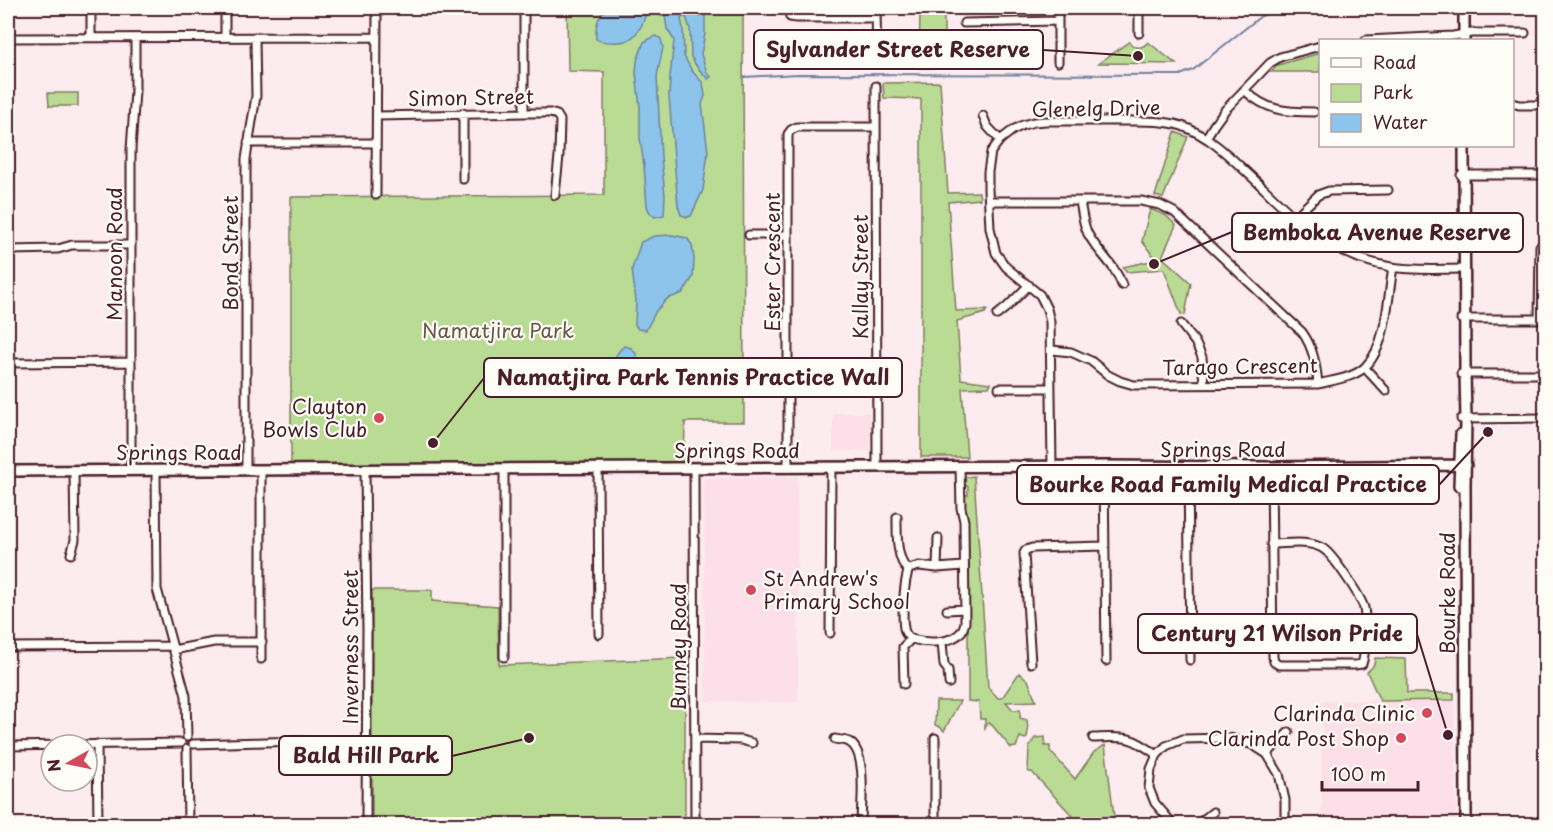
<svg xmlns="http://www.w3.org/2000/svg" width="1553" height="832" viewBox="0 0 1553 832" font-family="'Playpen Sans',sans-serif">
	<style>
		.built { fill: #fcdfe9 }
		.green { fill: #b9db94; stroke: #827d60; stroke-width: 1.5 }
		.water { fill: #8cc4eb; stroke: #72829e; stroke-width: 1.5 }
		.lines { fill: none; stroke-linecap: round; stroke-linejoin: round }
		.stream { stroke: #72829e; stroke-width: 2 }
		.street-casing { stroke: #4a1f2b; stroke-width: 11 }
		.secondary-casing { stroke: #4a1f2b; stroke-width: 14 }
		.street { stroke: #fdfcf7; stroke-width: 7 }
		.secondary { stroke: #fdfcf7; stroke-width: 9 }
		.poi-dot { fill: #d1495b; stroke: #fdfcf7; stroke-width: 2 }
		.labels { text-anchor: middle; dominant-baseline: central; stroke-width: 4.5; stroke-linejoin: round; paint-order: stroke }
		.street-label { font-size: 20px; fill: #4a1f2b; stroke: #fdfcf7 }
		.park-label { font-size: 20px; fill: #6b574a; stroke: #fdfcf7 }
		.poi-label { font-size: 20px; fill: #4a1f2b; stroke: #fdfcf7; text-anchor: end }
		.leader { fill: none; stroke: #4a1f2b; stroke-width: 2 }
		.callout-dot { fill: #4a1f2b; stroke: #fdfcf7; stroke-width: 2 }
		.callout { fill: #fdfcf7; stroke: #4a1f2b; stroke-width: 2 }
		.callout-label { font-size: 21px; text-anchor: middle; font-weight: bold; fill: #4a1f2b }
	</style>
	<rect width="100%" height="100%" fill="#fcebef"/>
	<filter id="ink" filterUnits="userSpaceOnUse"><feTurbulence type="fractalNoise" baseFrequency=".0167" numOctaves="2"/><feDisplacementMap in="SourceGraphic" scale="12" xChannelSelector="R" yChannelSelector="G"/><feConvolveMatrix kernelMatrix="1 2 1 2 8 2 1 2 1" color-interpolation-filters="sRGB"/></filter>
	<g filter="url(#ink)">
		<!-- built -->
		<path class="built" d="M833 413H870V451H833Z
			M797 477 798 702 705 701 704 479 706 478Z
			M1454 700 1456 824H1322V701Z"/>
		<!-- green -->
		<path class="green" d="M567 8H743L744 422H685L684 464 291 465V197L604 195V72L568 71Z
			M920 8H944V68H919Z
			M1129 42C1135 49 1142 49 1148 42L1176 64 1099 63Z
			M1320 53V72H1271L1278 65Z
			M940 82 948 193 979 192 980 199 948 202 956 311 987 310 985 313 957 321 961 379 991 383 989 387 962 388 967 457H921V99L884 98 883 83Z
			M48 93H78V106H49Z
			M1175 132 1188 137 1163 198 1155 196Z
			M1150 209 1165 215 1176 225 1162 257 1191 283 1185 315 1181 314 1164 269 1127 272 1123 267 1156 260 1142 241Z
			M974 476 988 687 998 698H1002L1019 673 1028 680 1036 701 1006 702 1013 710H1020V718L1027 720 1028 731 1027 738 1025 739 1020 737 1016 747 1011 748 991 724 988 723 985 728V719H980L979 702 968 701V521L964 511 963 495H968V486H962L964 479 966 477Z
			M372 590H432V601L498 606 499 665 685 658V824H372Z
			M1375 658 1406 659 1407 693H1454V700L1380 701 1367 672C1372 668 1375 665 1375 658Z
			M936 701H960L944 731 940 727 935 725Z
			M1045 737V746H1050V751L1075 779 1094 752 1105 745 1115 824H1080L1032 772H1028L1029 747 1035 738Z"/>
		<!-- water -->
		<path class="water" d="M607 8H646C646 19 639 35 628 40 621 43 602 43 596 39 595 27 597 16 607 8Z
			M664 8H704L705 9V34L701 54 707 73 711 77 708 79 697 67 691 57 690 29 686 17H683L681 19 683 28 684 56 692 71 703 83 705 96 702 104 708 152 703 190 691 216 687 217 681 215 678 206 669 96 670 77 674 40 667 29Z
			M657 36 661 39 663 47 657 76 661 157 665 195 664 215 655 217 650 213 647 206 644 166 640 138V107L636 73 637 61 644 42 653 37Z
			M672 235 687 238 692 245 694 259 693 277 683 293 667 299 656 311 646 330 638 329 635 325 636 301 632 269 641 242 654 236Z
			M624 346 631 348 637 355C635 367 632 376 619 380L614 375C612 362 614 355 624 346Z"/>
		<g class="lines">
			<!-- stream -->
			<path class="stream" d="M744 77 798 74 1180 75 1193 70 1261 16 1270 13 1319 8"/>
			<defs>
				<path id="street" d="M91 8V37
					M225 8V37
					M524 8V113
					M788 8 790 17 796 18H876
					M876 8 877 62
					M1139 8V33
					M964 23 1058 21
					M8 38 377 37
					M9 38 10 250
					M1366 40 1453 36 1471 33H1525
					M1058 62V8
					M876 86 877 467
					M1244 90C1267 111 1284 112 1314 112
					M1512 103 1519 105H1546
					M463 113V179
					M377 116 524 113H550L557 115 560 120 559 156 555 195
					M983 116 987 126 1000 140
					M1206 138 1214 125 1225 110 1270 63 1280 57 1320 46
					M248 143H376
					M1461 175H1546
					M376 195 377 8
					M989 201H1141L1160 205 1174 212 1302 332C1313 347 1316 364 1318 384
					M1080 201C1082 212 1083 224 1088 234 1098 253 1115 264 1122 285
					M1294 218 1318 195 1329 191 1388 190
					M749 235H788
					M8 250 58 249 72 245H130
					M997 315 1007 307 1029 285
					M1461 319H1546
					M1539 319 1540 246
					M1181 324 1195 342 1202 357 1204 384
					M1052 350 1071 352 1091 361 1108 375 1120 381 1134 385 1318 384C1333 380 1355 378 1366 366 1387 345 1388 296 1393 267
					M8 363 131 362
					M1365 368 1386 391
					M1461 374H1546
					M999 388H1051
					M1461 419 1546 418
					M1104 466 1106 661
					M1188 466 1190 660
					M960 467 961 508 964 521 965 622C965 623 963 629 962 631 951 645 926 643 911 639 909 637 906 635 905 632 901 621 904 580 909 569L919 566 937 568 964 566
					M1052 467 1050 322 1047 309 1040 295 1006 267 996 253 990 228 988 189V172L991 152 1000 140 1013 130 1023 125 1034 122 1046 121C1071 121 1097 121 1123 121 1143 121 1163 120 1182 126 1212 137 1232 159 1255 180 1298 221 1329 256 1391 267 1415 271 1440 269 1464 269
					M1271 467 1273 657 1274 662 1279 665H1355L1362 664C1366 653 1366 620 1364 608 1361 597 1332 553 1322 548 1308 540 1287 544 1271 544
					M694 468 695 824
					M788 468V134L791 130 797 127H876
					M365 469 367 629 366 824
					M504 469V657
					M598 469 599 634
					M131 470V150L135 91V38
					M156 470 157 589 186 696 187 737
					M246 470V159L256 96 255 38
					M897 517C897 535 896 558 908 571
					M1545 550 1546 536
					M71 554 75 540 74 471
					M937 568 938 538
					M947 610 965 609
					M830 633 831 467
					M942 642 944 665 948 670 949 683
					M8 647 172 646
					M173 650 214 642H262
					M261 659V470
					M1031 663 1024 553 1026 550 1032 548 1104 546
					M904 684 903 647 911 639
					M1093 738C1126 737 1130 735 1157 755
					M695 739 741 740 752 743
					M835 739C839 740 845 740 849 742 868 752 861 805 861 824
					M97 744 98 824
					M193 744 303 741
					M8 746 181 743
					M9 746 10 824
					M187 749 188 824
					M1267 754 1289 732
					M935 824V738
					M1173 824 1155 803 1149 788 1151 769 1157 755 1166 746 1183 739 1230 738 1253 745 1267 754 1279 774 1285 800V824
					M1198 824 1213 812"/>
				<path id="secondary" d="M1464 40V8
					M1464 146 1465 371 1466 420 1465 485 1466 824
					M8 471 1104 466 1271 467 1466 465
					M1459 486 1461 434"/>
			</defs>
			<!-- street casing -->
			<use href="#street" class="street-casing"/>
			<!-- secondary casing -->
			<use href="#secondary" class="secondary-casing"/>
			<!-- street -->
			<use href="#street" class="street"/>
			<!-- secondary -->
			<use href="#secondary" class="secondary"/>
		</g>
	</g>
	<!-- markers -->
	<g class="poi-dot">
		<circle cx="379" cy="418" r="6"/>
		<circle cx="751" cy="590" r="6"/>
		<circle cx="1427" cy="713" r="6"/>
		<circle cx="1401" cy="738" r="6"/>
	</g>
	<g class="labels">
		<!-- street labels -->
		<g class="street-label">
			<text transform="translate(471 97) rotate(-1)">Simon Street</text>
			<text transform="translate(1096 108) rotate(-1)">Glenelg Drive</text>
			<text transform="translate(230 253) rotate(-90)">Bond Street</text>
			<text transform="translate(114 254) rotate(-90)">Manoon Road</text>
			<text transform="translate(772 262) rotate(-90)">Ester Crescent</text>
			<text transform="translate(860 277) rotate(-90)">Kallay Street</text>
			<text transform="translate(1240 366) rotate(-1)">Tarago Crescent</text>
			<text x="1223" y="449">Springs Road</text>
			<text x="737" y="450">Springs Road</text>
			<text x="179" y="452">Springs Road</text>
			<text transform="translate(1447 593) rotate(-90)">Bourke Road</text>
			<text transform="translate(350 647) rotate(-90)">Inverness Street</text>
			<text transform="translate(678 647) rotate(-90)">Bunney Road</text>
		</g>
		<!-- park labels -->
		<g class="park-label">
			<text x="498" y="330">Namatjira Park</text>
		</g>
		<!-- poi labels -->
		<g class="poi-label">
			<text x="367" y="406">Clayton<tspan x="367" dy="23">Bowls Club</tspan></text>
			<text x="763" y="578" text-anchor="start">St Andrew's<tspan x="763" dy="23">Primary School</tspan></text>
			<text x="1415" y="713">Clarinda Clinic</text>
			<text x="1389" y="738">Clarinda Post Shop</text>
		</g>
	</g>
	<!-- callouts -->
	<path class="leader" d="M1138 56L1043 50M1154 264L1232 232M433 443L484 378M1488 432L1439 485M1448 735L1417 634M529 738L452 756"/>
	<g class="callout-dot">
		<circle cx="1138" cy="56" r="6"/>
		<circle cx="1154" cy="264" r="6"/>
		<circle cx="433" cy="443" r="6"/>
		<circle cx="1488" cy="432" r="6"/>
		<circle cx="1448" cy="735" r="6"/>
		<circle cx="529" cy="738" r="6"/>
	</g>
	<g class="callout">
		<rect x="754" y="30" width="289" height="39" rx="6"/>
		<rect x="1232" y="213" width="291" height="39" rx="6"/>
		<rect x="484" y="358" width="418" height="39" rx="6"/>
		<rect x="1017" y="465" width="422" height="39" rx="6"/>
		<rect x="1138" y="614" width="279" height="39" rx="6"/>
		<rect x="279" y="736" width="173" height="39" rx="6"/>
	</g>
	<g class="callout-label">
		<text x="898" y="57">Sylvander Street Reserve</text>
		<text x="1377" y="240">Bemboka Avenue Reserve</text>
		<text x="693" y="385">Namatjira Park Tennis Practice Wall</text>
		<text x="1228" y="492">Bourke Road Family Medical Practice</text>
		<text x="1277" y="641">Century 21 Wilson Pride</text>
		<text x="366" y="763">Bald Hill Park</text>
	</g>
	<!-- margin -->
	<rect width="1553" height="832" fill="none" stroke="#fdfcf7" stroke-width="30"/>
	<rect x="15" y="15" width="1523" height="802" fill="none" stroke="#4a1f2b" stroke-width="2" filter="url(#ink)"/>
	<!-- legend -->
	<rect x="1319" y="39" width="195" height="108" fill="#fdfcf7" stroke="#b5a4a5" stroke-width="1.5"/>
	<rect x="1331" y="58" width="30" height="9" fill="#fdfcf7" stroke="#b5a4a5" stroke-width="1.5"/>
	<text x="1373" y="69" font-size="18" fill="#4a1f2b">Road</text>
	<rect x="1331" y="84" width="30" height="18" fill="#b9db94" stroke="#b5a4a5" stroke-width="1.5"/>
	<text x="1373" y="99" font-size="18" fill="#4a1f2b">Park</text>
	<rect x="1331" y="114" width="30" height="18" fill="#8cc4eb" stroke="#b5a4a5" stroke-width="1.5"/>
	<text x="1373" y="129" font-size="18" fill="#4a1f2b">Water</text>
	<!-- north arrow -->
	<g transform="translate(69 763) rotate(261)"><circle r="28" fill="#fdfcf7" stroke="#b5a4a5" stroke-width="1.5"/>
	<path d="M0-4.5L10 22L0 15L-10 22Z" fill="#d1495b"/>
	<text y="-9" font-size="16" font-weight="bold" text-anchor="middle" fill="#4a1f2b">N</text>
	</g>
	<!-- scale -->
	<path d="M1322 781v9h96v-9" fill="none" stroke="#4a1f2b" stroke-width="3"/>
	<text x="1331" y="781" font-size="18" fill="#4a1f2b" stroke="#fdfcf7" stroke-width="4.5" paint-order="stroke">100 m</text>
</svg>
